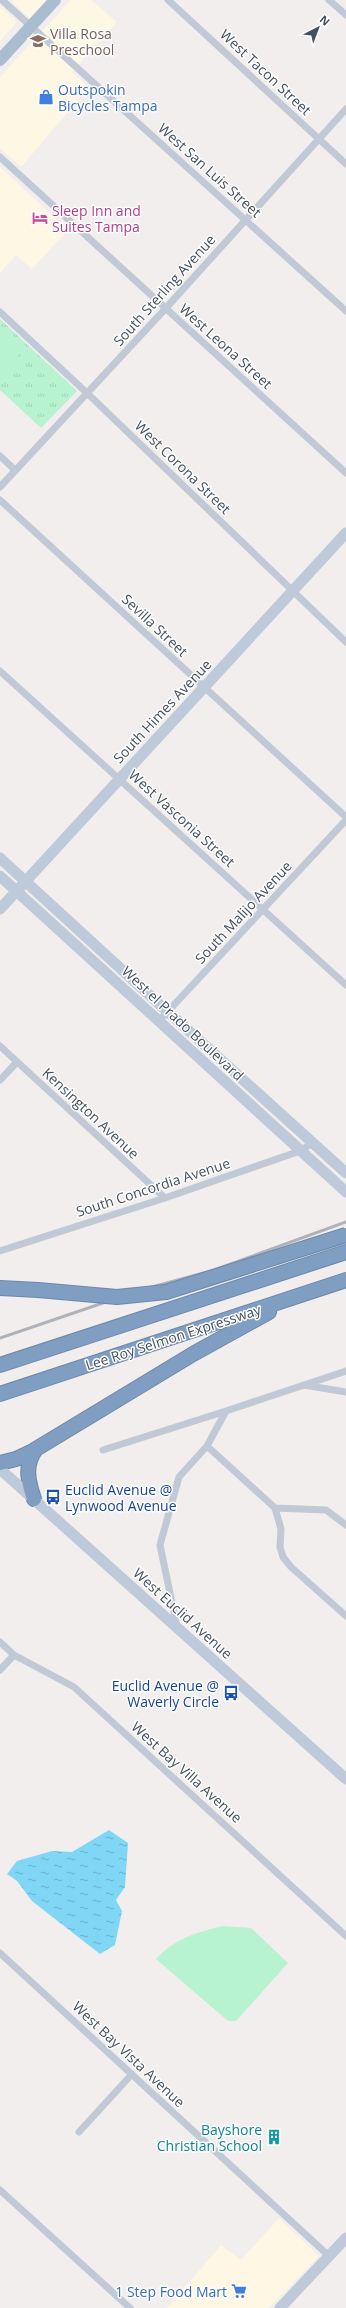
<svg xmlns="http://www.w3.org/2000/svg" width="346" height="2308" viewBox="0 0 346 2308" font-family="'Open Sans',sans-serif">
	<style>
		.commercial { fill: #fef7e4 }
		.park { fill: url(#park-tufts) }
		.garden { fill: #b7f3d1 }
		.water { fill: url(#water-ripples) }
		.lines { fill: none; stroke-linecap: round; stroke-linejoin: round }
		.highway-casing { stroke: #6b88ae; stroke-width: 16 }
		.street { stroke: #c0c9d5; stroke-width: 7 }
		.secondary { stroke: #becad9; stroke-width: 11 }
		.primary { stroke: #aabcd0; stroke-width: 12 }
		.highway { stroke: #809dc2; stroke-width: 14 }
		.rail { stroke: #afb2b9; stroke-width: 3 }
		.highway-bridge-casing { stroke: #6b88ae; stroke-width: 16; stroke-linecap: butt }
		.highway-bridge { stroke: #809dc2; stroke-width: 14 }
		.labels { text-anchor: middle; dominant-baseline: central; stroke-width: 3; stroke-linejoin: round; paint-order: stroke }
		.education-label { font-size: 14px; fill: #785e54; stroke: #fff; text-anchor: start }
		.street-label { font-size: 14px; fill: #44505d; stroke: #fff }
		.shop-label { font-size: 14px; fill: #366cbe; stroke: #fff; text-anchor: start }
		.hotel-label { font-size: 14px; fill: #b23c85; stroke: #fff; text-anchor: start }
		.transit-label { font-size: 14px; fill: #164399; stroke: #fff; text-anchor: start }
		.culture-label { font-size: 14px; fill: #0d838f; stroke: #fff; text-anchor: end }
	</style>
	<defs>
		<pattern id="park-tufts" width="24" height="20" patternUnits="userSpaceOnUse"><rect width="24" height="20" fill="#b7f3d1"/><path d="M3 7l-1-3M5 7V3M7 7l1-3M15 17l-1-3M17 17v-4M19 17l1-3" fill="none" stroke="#9fd2b6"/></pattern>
		<pattern id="water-ripples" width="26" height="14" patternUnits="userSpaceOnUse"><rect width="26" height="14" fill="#7fd7f5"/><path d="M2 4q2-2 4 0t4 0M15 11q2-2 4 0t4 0" fill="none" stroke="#6ab1ca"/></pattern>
	</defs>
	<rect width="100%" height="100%" fill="#f1eeed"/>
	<!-- commercial -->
	<path class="commercial" d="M10 0H48L31 19Z
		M71 0H91L117 22 72 72 89 87 21 167 0 148V77Z
		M0 6 17 22 0 41Z
		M0 167 68 230 32 269 16 255 0 273Z
		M279 2218 319 2256 269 2308H167L221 2245 241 2260Z"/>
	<!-- park -->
	<path class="park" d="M0 319 77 391 41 428 0 390Z"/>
	<!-- garden -->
	<path class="garden" d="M8 333 25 348 0 376V342Z
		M223 1926 251 1928 288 1963 236 2021H228L156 1959C174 1939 197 1932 223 1926Z"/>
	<!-- water -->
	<path class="water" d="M109 1830 128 1843 125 1887 116 1900 122 1911 115 1945 100 1954 32 1901 17 1881 7 1874 17 1861 52 1851 72 1852Z"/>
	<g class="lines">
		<defs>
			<path id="highway" d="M0 1288 38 1290
				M0 1365 346 1252
				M0 1394 346 1280
				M0 1463 16 1459 31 1452 193 1354 269 1312
				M34 1499C28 1481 24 1465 36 1449"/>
		</defs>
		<!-- highway casing -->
		<use href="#highway" class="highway-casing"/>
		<!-- street -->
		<path class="street" d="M2 0 346 311
			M168 0 346 164
			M329 0 346 15
			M0 157 346 473
			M0 312 87 393 346 642
			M0 456 15 470
			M0 487 166 308 346 109
			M0 500 346 817
			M0 671 346 985
			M159 1021 346 820
			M0 1046 165 1198
			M0 1080 17 1062
			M0 1251 165 1198 300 1151 312 1143
			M304 1385 346 1392
			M207 1446 275 1508
			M103 1450 226 1411
			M275 1508 281 1529 280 1547 283 1557 291 1567 346 1616
			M275 1508 326 1510 346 1525
			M177 1627 160 1545 179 1477 207 1446 226 1411 346 1371
			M0 1642 14 1655 74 1687 346 1936
			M0 1670 14 1655
			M0 1953 329 2256
			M79 2132 132 2074
			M0 2190 130 2308"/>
		<!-- secondary -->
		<path class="secondary" d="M0 858 168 1012 346 1173
			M0 876 346 1192
			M0 909 346 533
			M0 1469 346 1779
			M280 2308 346 2238"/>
		<!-- primary -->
		<path class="primary" d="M0 60 55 0"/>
		<!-- highway -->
		<use href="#highway" class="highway"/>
		<!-- rail -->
		<path class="rail" d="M0 1338 141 1290 214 1270 346 1222"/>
		<defs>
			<path id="highway-bridge" d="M38 1290 117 1297 166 1292 346 1235"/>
		</defs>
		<!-- highway-bridge casing -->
		<use href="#highway-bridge" class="highway-bridge-casing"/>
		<!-- highway-bridge -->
		<use href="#highway-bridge" class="highway-bridge"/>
	</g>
	<!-- icons -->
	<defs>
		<symbol id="school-bare" viewBox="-9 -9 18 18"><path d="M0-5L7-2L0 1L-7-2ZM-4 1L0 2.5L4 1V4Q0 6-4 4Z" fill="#8d6e63" stroke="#fff" stroke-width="2.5" paint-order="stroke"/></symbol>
		<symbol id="shop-bare" viewBox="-9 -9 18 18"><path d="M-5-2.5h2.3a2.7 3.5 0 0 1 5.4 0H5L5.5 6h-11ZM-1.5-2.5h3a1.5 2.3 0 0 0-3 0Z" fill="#3f7fe0" stroke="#fff" stroke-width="2.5" paint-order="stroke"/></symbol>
		<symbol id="hotel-bare" viewBox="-9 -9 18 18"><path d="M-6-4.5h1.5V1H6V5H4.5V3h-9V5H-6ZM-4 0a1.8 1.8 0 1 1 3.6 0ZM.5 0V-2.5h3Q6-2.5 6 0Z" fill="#d1479c" stroke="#fff" stroke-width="2.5" paint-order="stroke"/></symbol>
		<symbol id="bus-bare" viewBox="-9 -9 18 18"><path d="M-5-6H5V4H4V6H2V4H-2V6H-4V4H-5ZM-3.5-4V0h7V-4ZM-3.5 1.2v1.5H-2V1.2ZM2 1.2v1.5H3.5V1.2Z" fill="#1a4fb4" stroke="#fff" stroke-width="2.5" paint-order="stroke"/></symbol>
		<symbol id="building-bare" viewBox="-9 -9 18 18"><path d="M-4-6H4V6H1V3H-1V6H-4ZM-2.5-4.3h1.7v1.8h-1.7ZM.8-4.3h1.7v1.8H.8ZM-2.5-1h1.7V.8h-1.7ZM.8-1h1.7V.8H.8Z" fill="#0f9aa8" stroke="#fff" stroke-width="2.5" paint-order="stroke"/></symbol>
		<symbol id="supermarket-bare" viewBox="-9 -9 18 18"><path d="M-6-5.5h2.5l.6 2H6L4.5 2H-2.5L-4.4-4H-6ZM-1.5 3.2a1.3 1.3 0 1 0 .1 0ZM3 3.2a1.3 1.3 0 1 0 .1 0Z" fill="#3f7fe0" stroke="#fff" stroke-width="2.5" paint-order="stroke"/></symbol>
	</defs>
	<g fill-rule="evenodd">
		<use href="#school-bare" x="27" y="30" width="22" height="22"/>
		<use href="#shop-bare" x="35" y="86" width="22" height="22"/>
		<use href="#hotel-bare" x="29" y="207" width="22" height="22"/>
		<use href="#bus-bare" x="42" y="1486" width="22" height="22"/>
		<use href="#bus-bare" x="220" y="1682" width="22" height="22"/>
		<use href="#building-bare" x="263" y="2126" width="22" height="22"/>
		<use href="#supermarket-bare" x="228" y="2280" width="22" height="22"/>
	</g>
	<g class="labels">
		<!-- education labels -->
		<g class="education-label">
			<text x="50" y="33">Villa Rosa<tspan x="50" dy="16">Preschool</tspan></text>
		</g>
		<!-- street labels -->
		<g class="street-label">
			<text transform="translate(266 72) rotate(43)">West Tacon Street</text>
			<text transform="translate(210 170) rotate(42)">West San Luis Street</text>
			<text transform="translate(164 290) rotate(-48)">South Sterling Avenue</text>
			<text transform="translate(226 346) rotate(42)">West Leona Street</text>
			<text transform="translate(183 467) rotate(44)">West Corona Street</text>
			<text transform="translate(155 625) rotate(43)">Sevilla Street</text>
			<text transform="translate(162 711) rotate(-47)">South Himes Avenue</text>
			<text transform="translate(182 818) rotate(42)">West Vasconia Street</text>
			<text transform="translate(243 912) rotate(-47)">South Malijo Avenue</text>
			<text transform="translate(183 1023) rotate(43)">West el Prado Boulevard</text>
			<text transform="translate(91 1113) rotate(43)">Kensington Avenue</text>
			<text transform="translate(153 1187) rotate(-18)">South Concordia Avenue</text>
			<text transform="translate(173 1337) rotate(-18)">Lee Roy Selmon Expressway</text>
			<text transform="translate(183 1613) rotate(42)">West Euclid Avenue</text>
			<text transform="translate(187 1772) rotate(42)">West Bay Villa Avenue</text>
			<text transform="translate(129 2054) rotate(43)">West Bay Vista Avenue</text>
		</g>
		<!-- shop labels -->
		<g class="shop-label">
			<text x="58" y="89">Outspokin<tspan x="58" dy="16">Bicycles Tampa</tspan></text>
			<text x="227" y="2291" text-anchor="end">1 Step Food Mart</text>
		</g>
		<!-- hotel labels -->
		<g class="hotel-label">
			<text x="52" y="210">Sleep Inn and<tspan x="52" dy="16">Suites Tampa</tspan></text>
		</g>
		<!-- transit labels -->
		<g class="transit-label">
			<text x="65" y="1489">Euclid Avenue @<tspan x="65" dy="16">Lynwood Avenue</tspan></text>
			<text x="219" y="1685" text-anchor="end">Euclid Avenue @<tspan x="219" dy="16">Waverly Circle</tspan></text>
		</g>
		<!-- culture labels -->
		<g class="culture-label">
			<text x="262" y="2129">Bayshore<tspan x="262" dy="16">Christian School</tspan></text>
		</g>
	</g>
	<!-- north arrow -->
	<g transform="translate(318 28) rotate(42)" stroke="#ffffff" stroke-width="3" paint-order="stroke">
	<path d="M0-3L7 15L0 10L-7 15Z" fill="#44505d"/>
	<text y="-6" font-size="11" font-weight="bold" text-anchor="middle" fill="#44505d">N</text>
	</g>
</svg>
